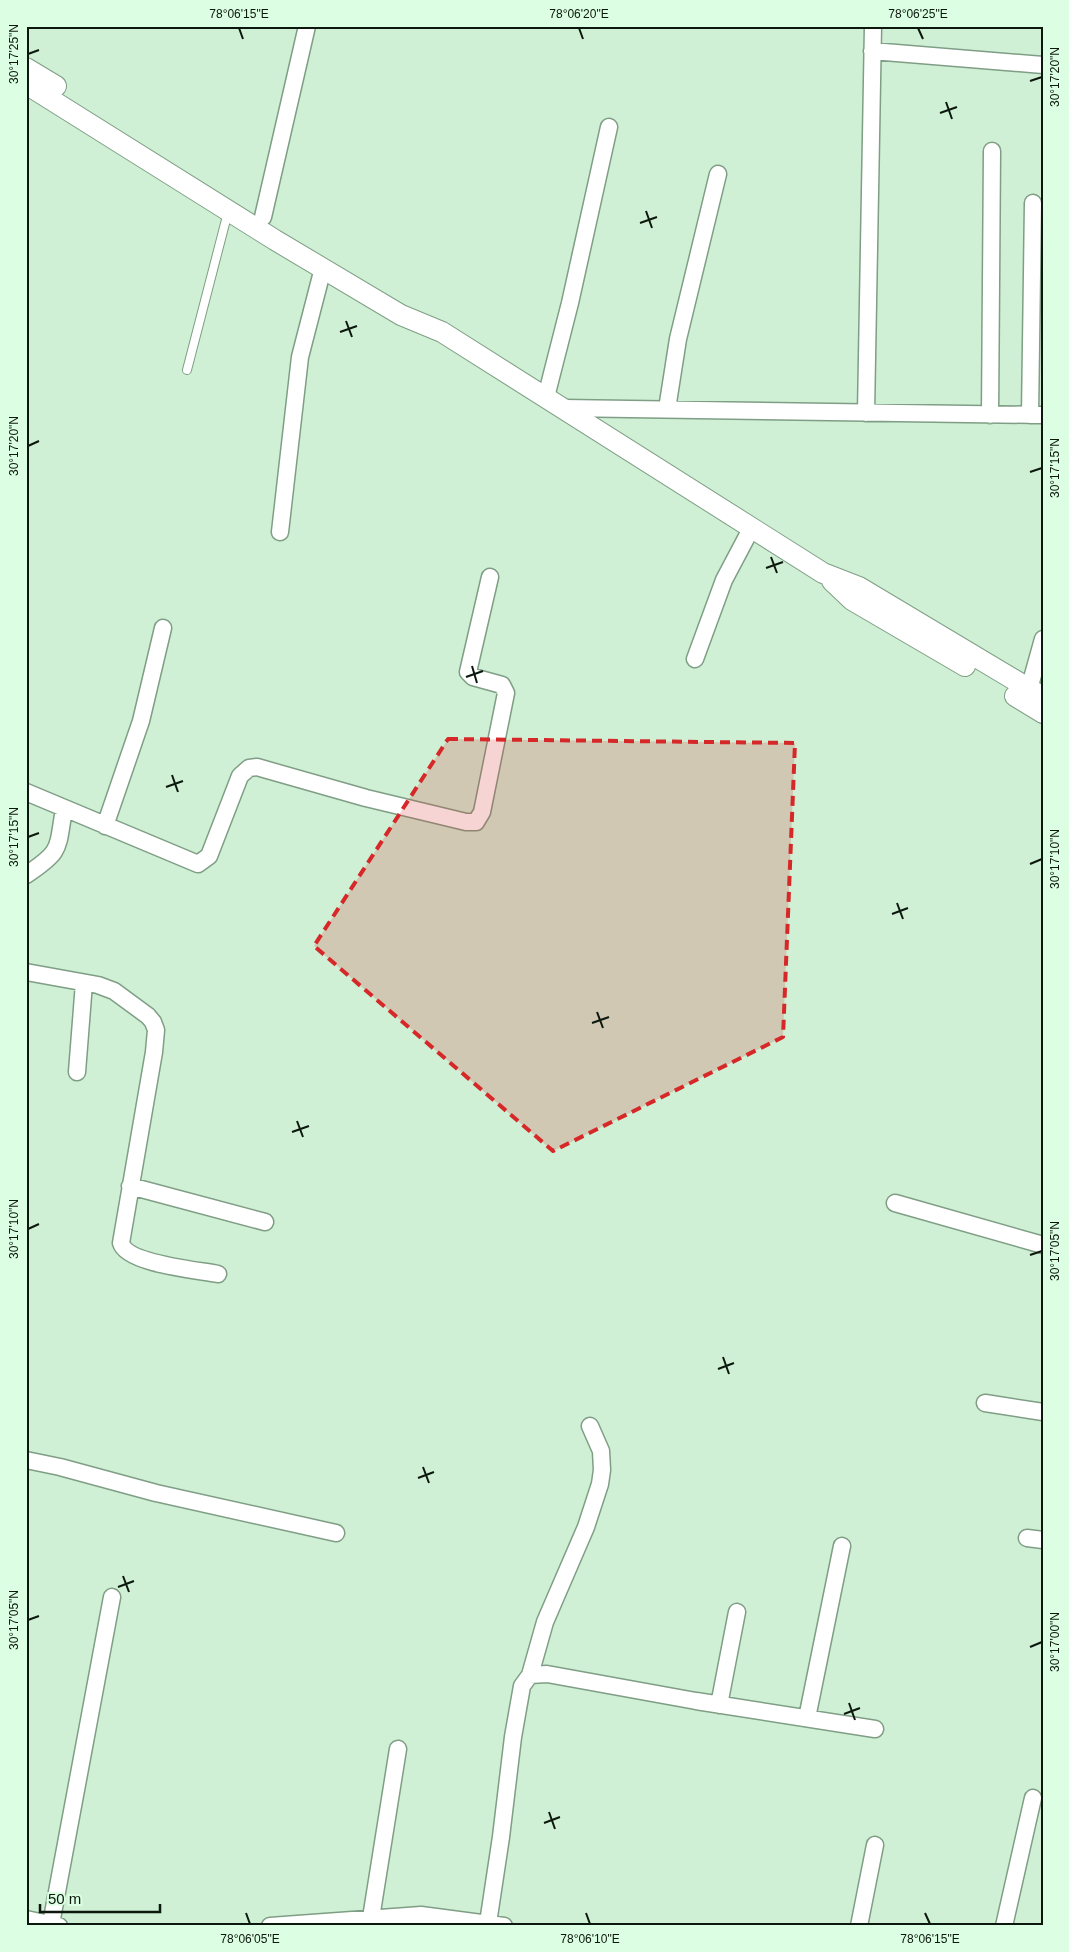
<svg xmlns="http://www.w3.org/2000/svg" width="1069" height="1952" viewBox="0 0 1069 1952" font-family="Arial,sans-serif">
	<style>
		.lines { fill: none; stroke-linecap: round; stroke-linejoin: round }
		.service-casing { stroke: #7f9e85; stroke-width: 10 }
		.minor-casing { stroke: #7f9e85; stroke-width: 19 }
		.tertiary-casing { stroke: #7f9e85; stroke-width: 22 }
		.service { stroke: #fff; stroke-width: 8 }
		.minor { stroke: #fff; stroke-width: 16 }
		.tertiary { stroke: #fff; stroke-width: 20 }
		.marked { fill: #d62828; fill-opacity: 0.2; stroke: #d62828; stroke-width: 4; stroke-dasharray: 10 6; stroke-linejoin: round }
		.ticks { fill: none; stroke: #0c170e; stroke-width: 2 }
		.neatline { fill: none; stroke: #0c170e; stroke-width: 2 }
		.ticks-label { font-size: 12px; text-anchor: middle; fill: #0c170e }
	</style>
	<rect width="100%" height="100%" fill="#cff0d5"/>
	<g class="lines">
		<defs>
			<path id="service" d="M187 370 228 212"/>
			<path id="minor" d="M872 51 1043 65
				M263 217 307 26
				M546 397 570 303 609 127
				M563 408 1043 415
				M667 409 678 339 718 174
				M866 413 873 26
				M990 415 992 151
				M1030 415 1033 203
				M280 532 300 357 323 268
				M695 659 724 580 752 527
				M1026 700 1043 639
				M26 792 198 864 209 856 240 776 249 768 257 767 366 798 466 822H476L482 812 506 693 502 685 473 677 468 672 490 577
				M105 826 141 721 163 628
				M26 875C62 851 57 850 64 809
				M26 972 98 985 114 991 148 1016 153 1022 156 1030 154 1052 121 1243C127 1264 198 1270 218 1274
				M77 1072 84 983
				M130 1186 265 1222
				M895 1203 1043 1245
				M985 1403 1043 1412
				M26 1460 60 1467 156 1493 336 1533
				M1027 1538 1043 1540
				M530 1675 545 1622 586 1527 600 1484 602 1470 601 1451 590 1426
				M719 1705 737 1612
				M807 1718 842 1546
				M371 1918 398 1749
				M26 1919 59 1926
				M488 1923 501 1837 513 1737 522 1686 530 1675 547 1674 696 1701 875 1729
				M51 1924 112 1597
				M270 1926 421 1915 504 1926
				M859 1926 875 1845
				M1004 1926 1033 1798"/>
			<path id="tertiary" d="M26 68 56 86
				M26 84 275 240 401 315 442 332 823 573 859 587 1043 697
				M832 581 852 600 965 666
				M1015 696 1043 713"/>
		</defs>
		<!-- service casing -->
		<use href="#service" class="service-casing"/>
		<!-- minor casing -->
		<use href="#minor" class="minor-casing"/>
		<!-- tertiary casing -->
		<use href="#tertiary" class="tertiary-casing"/>
		<!-- service -->
		<use href="#service" class="service"/>
		<!-- minor -->
		<use href="#minor" class="minor"/>
		<!-- tertiary -->
		<use href="#tertiary" class="tertiary"/>
	</g>
	<!-- marked area -->
	<path class="marked" d="M448 739 795 743 783 1037 553 1151 314 946Z"/>
	<!-- ticks -->
	<path class="ticks" d="M239 28 243 39M579 28 583 39M918 28 923 39M28 54 39 50M1030 81 1042 77M946 102 952 119M940 113 957 107M646 211 652 228M640 223 657 217M346 321 352 337M340 332 357 326M28 446 39 441M1030 472 1042 468M771 557 777 573M766 568 783 562M472 666 477 683M466 677 483 671M172 775 178 792M166 787 183 781M28 837 39 833M1030 864 1042 859M897 903 903 919M892 914 908 908M597 1012 603 1028M592 1023 609 1017M297 1121 303 1137M292 1132 309 1126M28 1229 39 1224M1030 1255 1042 1251M723 1357 729 1374M718 1369 734 1363M423 1467 429 1483M418 1478 434 1472M123 1576 129 1592M118 1587 134 1581M28 1620 39 1616M1030 1647 1042 1642M849 1703 855 1720M844 1714 860 1708M549 1812 555 1829M544 1823 560 1817M246 1913 250 1924M586 1913 590 1924M925 1913 930 1924"/>
	<!-- border -->
	<rect width="1069" height="1952" fill="none" stroke="#dcfee2" stroke-width="55"/>
	<!-- scale -->
	<path d="M40 1904v8h120v-8" fill="none" stroke="#0c170e" stroke-width="2.5"/>
	<text x="48" y="1904" font-size="15" fill="#0c170e" stroke="#dcfee2" stroke-width="4" paint-order="stroke">50 m</text>
	<rect x="28" y="28" width="1014" height="1896" class="neatline"/>
	<g class="ticks-label">
		<text x="239" y="18">78°06'15"E</text>
		<text x="579" y="18">78°06'20"E</text>
		<text x="918" y="18">78°06'25"E</text>
		<text transform="translate(14 54) rotate(-90)" y="4">30°17'25"N</text>
		<text transform="translate(1055 77) rotate(-90)" y="4">30°17'20"N</text>
		<text transform="translate(14 446) rotate(-90)" y="4">30°17'20"N</text>
		<text transform="translate(1055 468) rotate(-90)" y="4">30°17'15"N</text>
		<text transform="translate(14 837) rotate(-90)" y="4">30°17'15"N</text>
		<text transform="translate(1055 859) rotate(-90)" y="4">30°17'10"N</text>
		<text transform="translate(14 1229) rotate(-90)" y="4">30°17'10"N</text>
		<text transform="translate(1055 1251) rotate(-90)" y="4">30°17'05"N</text>
		<text transform="translate(14 1620) rotate(-90)" y="4">30°17'05"N</text>
		<text transform="translate(1055 1642) rotate(-90)" y="4">30°17'00"N</text>
		<text x="250" y="1943">78°06'05"E</text>
		<text x="590" y="1943">78°06'10"E</text>
		<text x="930" y="1943">78°06'15"E</text>
	</g>
</svg>
